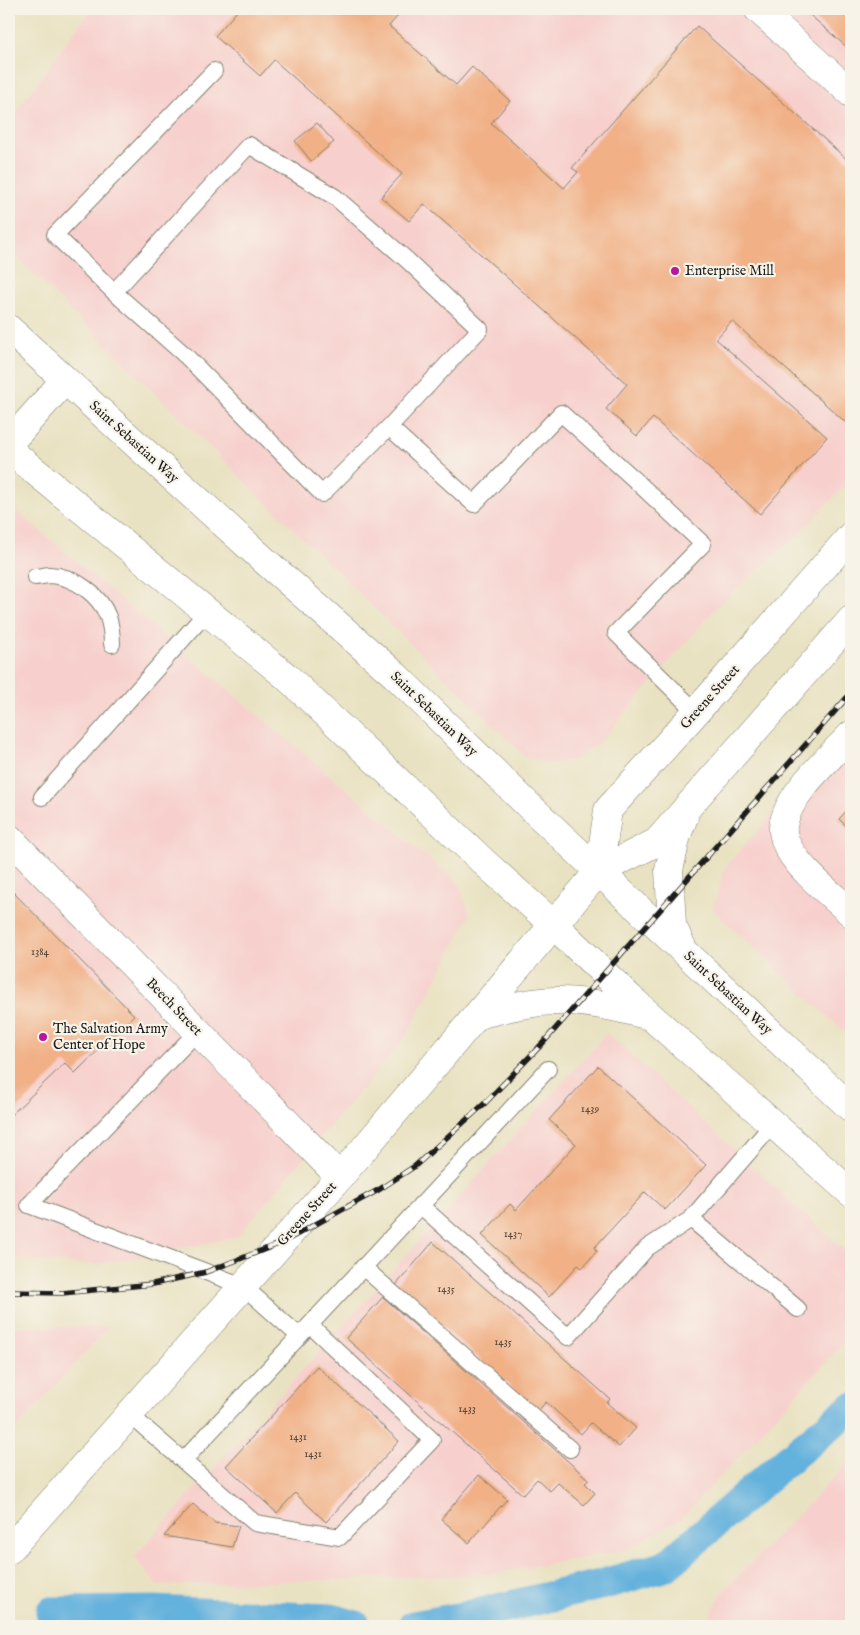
<svg xmlns="http://www.w3.org/2000/svg" width="860" height="1635" viewBox="0 0 860 1635" font-family="'IM FELL English',serif">
	<style>
		.built { fill: #f7d0cd }
		.lines { fill: none; stroke-linecap: round; stroke-linejoin: round }
		.canal { stroke: #63b1dd; stroke-width: 31 }
		.building { fill: #f1b086 }
		.lane-casing { stroke: #827f6f; stroke-width: 18 }
		.street-casing { stroke: #827f6f; stroke-width: 29 }
		.secondary-casing { stroke: #827f6f; stroke-width: 29 }
		.lane { stroke: #fff; stroke-width: 16 }
		.street { stroke: #fff; stroke-width: 28 }
		.secondary { stroke: #fff; stroke-width: 28 }
		.rail-casing { stroke: #1c1c1c; stroke-width: 5.5 }
		.rail { stroke: #f7f3e8; stroke-width: 4; stroke-dasharray: 11; stroke-linecap: butt }
		.poi-dot { fill: #b5179e; stroke: #f7f3e8; stroke-width: 2 }
		.labels { text-anchor: middle; dominant-baseline: central; stroke-width: 4.5; stroke-linejoin: round; paint-order: stroke }
		.number-label { font-size: 11px; fill: #514136 }
		.poi-label { font-size: 14px; fill: #1c1c1c; stroke: #f7f3e8; text-anchor: start }
		.street-label { font-size: 14px; fill: #1c1c1c; stroke: #f7f3e8 }
	</style>
	<rect width="100%" height="100%" fill="#f7f3e8"/>
	<filter id="ink" filterUnits="userSpaceOnUse"><feTurbulence type="fractalNoise" baseFrequency=".02" numOctaves="2"/><feDisplacementMap in="SourceGraphic" scale="10" xChannelSelector="R" yChannelSelector="G"/><feConvolveMatrix kernelMatrix="1 2 1 2 8 2 1 2 1" color-interpolation-filters="sRGB"/></filter>
	<filter id="wash" filterUnits="userSpaceOnUse"><feTurbulence type="fractalNoise" baseFrequency=".0096" numOctaves="4" result="noise"/><feDisplacementMap in="SourceGraphic" scale="20" xChannelSelector="R" yChannelSelector="G"/><feGaussianBlur stdDeviation="1.12" result="paint"/><feColorMatrix in="noise" values="0 0 0 0 0 0 0 0 0 0 0 0 0 0 0 0 0 1.4 0 .05"/><feComposite in="paint" operator="in"/></filter>
	<g filter="url(#wash)">
		<rect width="100%" height="100%" fill="#e9e2c2"/>
		<!-- built -->
		<path class="built" d="M91 9H851V479L794 539 720 603 600 742 575 760 553 764 527 758 9 250V122Z
			M9 505 429 859 458 882 470 915 407 1035 237 1237 97 1265 9 1258Z
			M851 729V1038L713 910 725 867Z
			M607 1033 851 1257V1335L682 1518 627 1550 490 1574 158 1586 134 1557Z
			M9 1327H108L9 1436Z
			M851 1460V1626H704L723 1592Z"/>
		<g class="lines">
			<!-- canal -->
			<path class="canal" d="M51 1612 155 1611 331 1619 356 1626
				M413 1626 463 1617 604 1584 666 1566 786 1461 851 1408"/>
		</g>
		<g id="blocks">
			<!-- building -->
			<path class="building" d="M239 9H404L389 26 456 85 472 67 510 101 491 123 564 188 578 172 572 168 697 26 851 163V427L732 321 716 339 827 437 760 514 653 418 637 436 606 409 627 384 424 204 409 221 381 197 402 174 274 60 260 76 215 36Z
				M803 9H851V47L849 49Z
				M317 123 334 142 311 161 295 141Z
				M851 806V831L839 819Z
				M9 888 134 1015 75 1073 65 1063 9 1117Z
				M598 1066 706 1165 665 1210 645 1192 594 1248 597 1251 582 1268 578 1265 549 1297 482 1235 510 1204 516 1210 576 1144 549 1120Z
				M433 1242 610 1399 607 1403 636 1428 619 1447 591 1423 581 1434 546 1402 538 1411 396 1285Z
				M383 1297 589 1480 585 1483 595 1493 584 1505 558 1483 550 1491 537 1479 523 1495 346 1338Z
				M317 1366 399 1441 326 1522 295 1493 277 1513 226 1466Z
				M479 1475 507 1499 469 1543 441 1519Z
				M193 1504 215 1523 239 1526 232 1547 164 1536Z"/>
		</g>
	</g>
	<g filter="url(#ink)">
		<use href="#blocks" fill-opacity="0" stroke="#827f6f" stroke-width="1"/>
		<g class="lines">
			<defs>
				<path id="lane" d="M114 292 249 145 335 197 407 260 480 329 389 427 322 494 186 356 114 292 55 235 214 71
					M389 427 474 504 561 413 634 479 703 544 616 633 696 712
					M35 577C40 577 45 575 50 575 74 576 100 595 108 617 111 626 112 634 112 644
					M42 797 207 612
					M198 1031 29 1205 243 1286 299 1336
					M420 1205 568 1337 647 1248 691 1219 773 1124
					M691 1219 798 1309
					M363 1267 570 1449
					M129 1414 255 1523 340 1537 432 1440 310 1325
					M183 1461 548 1069"/>
				<path id="street" d="M758 9 851 93
					M851 735C829 759 787 794 783 827 782 833 786 844 789 849 802 872 832 895 851 913
					M9 838 340 1177"/>
				<path id="secondary" d="M9 329 265 561 395 675 526 803 851 1108
					M9 443 65 380
					M9 450 287 677 487 865 554 925 630 998 851 1193
					M599 871 608 810 696 712 851 536
					M683 949 672 925 669 870 677 835 684 817
					M478 1015C503 1008 529 1002 555 1001 586 1000 617 1007 646 1015
					M9 1550 340 1177 599 871 657 842 851 620"/>
			</defs>
			<!-- lane casing -->
			<use href="#lane" class="lane-casing"/>
			<!-- street casing -->
			<use href="#street" class="street-casing"/>
			<!-- secondary casing -->
			<use href="#secondary" class="secondary-casing"/>
			<!-- lane -->
			<use href="#lane" class="lane"/>
			<!-- street -->
			<use href="#street" class="street"/>
			<!-- secondary -->
			<use href="#secondary" class="secondary"/>
			<defs>
				<path id="rail" d="M9 1292 62 1293 153 1284 206 1272 281 1243 380 1189 415 1166 484 1104 542 1044 851 693"/>
			</defs>
			<!-- rail casing -->
			<use href="#rail" class="rail-casing"/>
			<!-- rail -->
			<use href="#rail" class="rail"/>
		</g>
	</g>
	<!-- markers -->
	<g class="poi-dot">
		<circle cx="675" cy="271" r="5"/>
		<circle cx="43" cy="1037" r="5"/>
	</g>
	<g class="labels">
		<!-- number labels -->
		<g class="number-label">
			<text x="40" y="952">1384</text>
			<text x="590" y="1109">1439</text>
			<text x="513" y="1234">1437</text>
			<text x="446" y="1289">1435</text>
			<text x="503" y="1342">1435</text>
			<text x="467" y="1409">1433</text>
			<text x="298" y="1437">1431</text>
			<text x="313" y="1454">1431</text>
		</g>
		<!-- poi labels -->
		<g class="poi-label">
			<text x="685" y="271">Enterprise Mill</text>
			<text x="53" y="1029">The Salvation Army<tspan x="53" dy="16">Center of Hope</tspan></text>
		</g>
		<!-- street labels -->
		<g class="street-label">
			<text transform="translate(134 442) rotate(42)">Saint Sebastian Way</text>
			<text transform="translate(710 697) rotate(-48)">Greene Street</text>
			<text transform="translate(434 714) rotate(44)">Saint Sebastian Way</text>
			<text transform="translate(728 993) rotate(43)">Saint Sebastian Way</text>
			<text transform="translate(174 1007) rotate(46)">Beech Street</text>
			<text transform="translate(307 1214) rotate(-48)">Greene Street</text>
		</g>
	</g>
	<!-- margin -->
	<rect width="860" height="1635" fill="none" stroke="#f7f3e8" stroke-width="30"/>
</svg>
